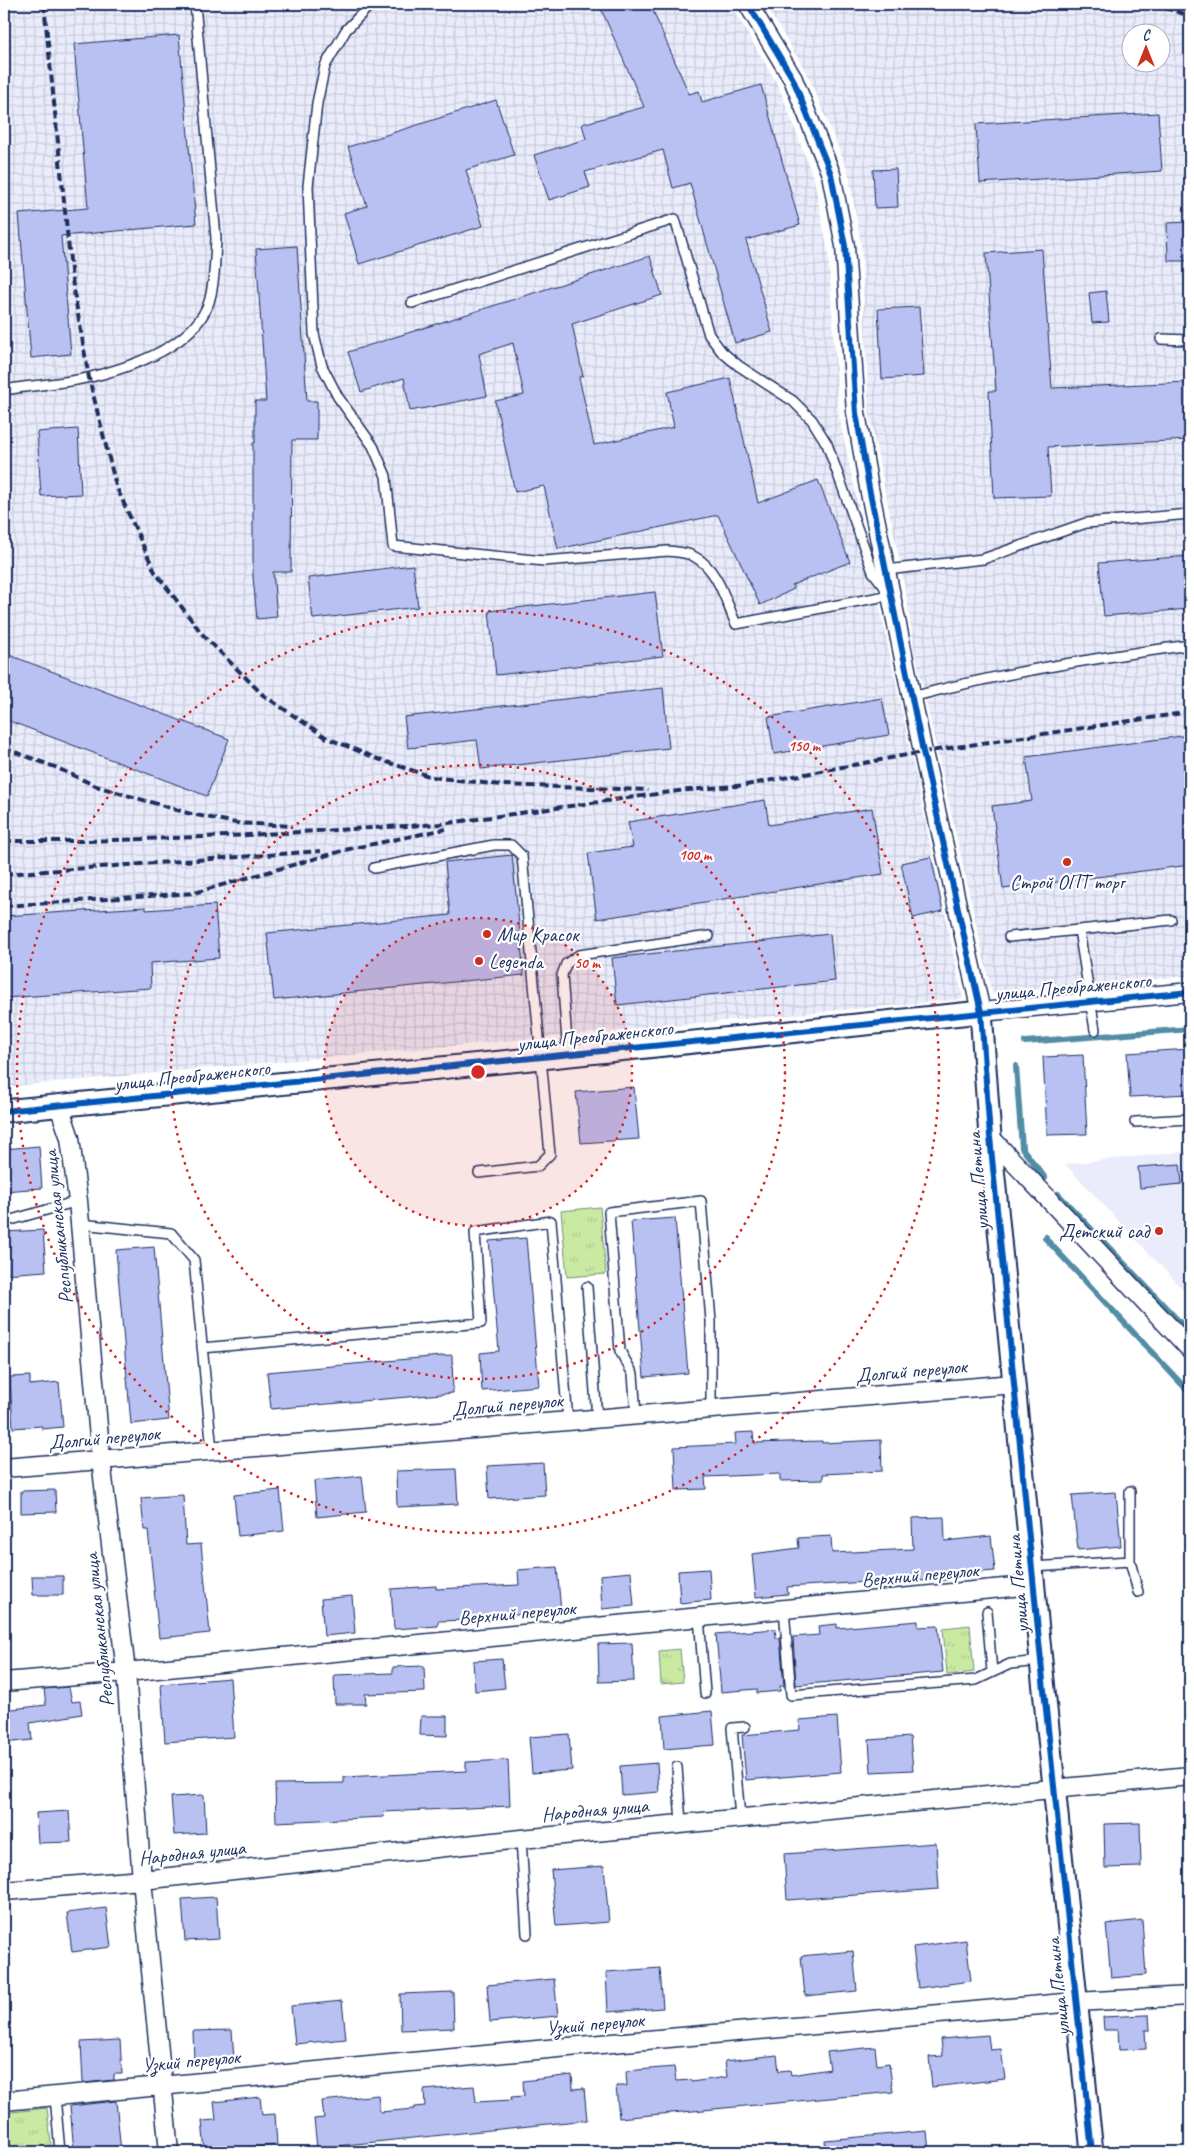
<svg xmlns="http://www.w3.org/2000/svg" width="1194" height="2156" viewBox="0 0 1194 2156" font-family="Caveat,sans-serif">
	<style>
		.built { fill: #eaecfb }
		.industrial { fill: url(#industrial-grid); fill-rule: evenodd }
		.park { fill: url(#park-tufts); stroke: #728c80 }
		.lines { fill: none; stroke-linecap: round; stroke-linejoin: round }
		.stream { stroke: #538ca5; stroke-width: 6 }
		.building { fill: #b9c1f2; stroke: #1b2f5e }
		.service-casing { stroke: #1b2f5e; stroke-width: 12 }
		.minor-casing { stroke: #1b2f5e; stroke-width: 21 }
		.tertiary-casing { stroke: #1b2f5e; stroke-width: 25 }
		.service { stroke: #fff; stroke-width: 9 }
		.minor { stroke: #fff; stroke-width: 18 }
		.tertiary { stroke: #fff; stroke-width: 21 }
		.rail { stroke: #1b2f5e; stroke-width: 4; stroke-dasharray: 8 4; stroke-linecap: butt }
		.cycleway-casing { stroke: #fff; stroke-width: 9 }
		.cycleway { stroke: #0057b8; stroke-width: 6 }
		.ring { fill: none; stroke: #d62828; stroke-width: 2.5; stroke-dasharray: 2.5 5 }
		.poi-dot { fill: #c8321e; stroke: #fff; stroke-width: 2 }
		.labels { text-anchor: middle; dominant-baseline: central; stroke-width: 4.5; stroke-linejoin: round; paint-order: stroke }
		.poi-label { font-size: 20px; fill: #1b2f5e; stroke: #fff; text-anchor: start }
		.street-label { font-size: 20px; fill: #1b2f5e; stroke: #fff }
		.centre { fill: #d62828; stroke: #fff; stroke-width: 2.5 }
		.ring-label { font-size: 15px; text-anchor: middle; font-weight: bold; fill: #d62828; stroke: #fff; stroke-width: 4.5; stroke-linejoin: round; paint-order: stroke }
	</style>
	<defs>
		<pattern id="industrial-grid" width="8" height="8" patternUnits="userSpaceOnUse" patternTransform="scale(1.25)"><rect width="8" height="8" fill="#eaecfb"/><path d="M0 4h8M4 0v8" fill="none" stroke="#c8cbda"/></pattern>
		<pattern id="park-tufts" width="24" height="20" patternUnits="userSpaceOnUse" patternTransform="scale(1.25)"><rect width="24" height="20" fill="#caeaa2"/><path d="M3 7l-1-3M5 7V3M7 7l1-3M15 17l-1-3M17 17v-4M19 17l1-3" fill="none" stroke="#adc98e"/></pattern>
	</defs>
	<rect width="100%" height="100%" fill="#fff"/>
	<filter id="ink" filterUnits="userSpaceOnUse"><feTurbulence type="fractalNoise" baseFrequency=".02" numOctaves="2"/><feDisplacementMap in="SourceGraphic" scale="10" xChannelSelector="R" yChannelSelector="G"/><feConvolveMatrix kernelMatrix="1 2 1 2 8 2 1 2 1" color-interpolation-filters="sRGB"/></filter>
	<g filter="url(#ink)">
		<!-- built -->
		<path class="built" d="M1190 1151V1297L1065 1164Z"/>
		<!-- industrial -->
		<path class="industrial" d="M4 4H730L779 87 814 179 828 252 839 416 963 999 4 1087Z
			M765 4H1190V976L992 994 914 648 906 593 869 412 861 244 848 171 808 75ZM1132 32H1162V62H1132Z"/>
		<!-- park -->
		<path class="park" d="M600 1207 606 1274 567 1277 561 1211Z
			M970 1625 974 1672 947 1675 943 1628Z
			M680 1649 683 1682 661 1684 659 1651Z
			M47 2108 52 2152H4V2113Z"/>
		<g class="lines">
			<!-- stream -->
			<path class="stream" d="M1025 1042 1190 1029
				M1016 1066 1022 1148 1045 1178
				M1058 1194 1190 1333
				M1046 1237 1045 1238 1190 1393"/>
		</g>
		<!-- building -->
		<path class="building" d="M599 4H650L689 94 699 91 702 102 761 85 800 225 746 240 772 332 735 343 690 183 673 188 663 150 585 172 590 187 549 200 534 155 586 139 582 124 644 107Z
			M179 35 196 224 61 236 71 354 31 358 19 214 88 208 74 44Z
			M496 100 514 155 466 170 483 226 359 264 344 213 367 206 348 147Z
			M1158 113 1162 171 980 183 976 124Z
			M896 169 898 207 875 208 873 170Z
			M1190 222V261H1168L1167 223Z
			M297 246 307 401H317V440H292L291 572H273L277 617 257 619 253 577V443H255V401H266L256 249Z
			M1042 249 1052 388 1190 382V440L1048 447 1051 496 994 498 989 391H996L986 253Z
			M650 256 662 295 572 324 583 376 579 377 594 445 674 427 667 392 730 378 758 503 818 480 850 562 792 585 794 589 760 605 718 515 558 549 544 486 515 492 495 401 524 395 513 343 479 354 487 396 410 411 404 378 361 392 348 352Z
			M1106 291 1109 322 1092 323 1089 293Z
			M919 307 924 376 882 379 878 309Z
			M78 429 81 494 41 496 37 432Z
			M1190 556V609L1104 616 1099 563Z
			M413 565 418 607 313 619 308 578Z
			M655 592 663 656 496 675 489 611Z
			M4 653 229 739 207 796 4 719Z
			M663 688 669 748 481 769 477 740 408 748 404 717Z
			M882 698 889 735 774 754 768 717Z
			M1190 735V865L1003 889 992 806 1032 801 1026 757Z
			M765 800 769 825 872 808 883 874 597 919 588 853 633 847 628 822Z
			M512 855 524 975 274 1000 267 933 450 915 445 862Z
			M931 857 943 911 913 918 901 863Z
			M215 905 219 958 150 963 151 988 4 998V916L146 907V910Z
			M830 934 835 981 617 1005 612 958Z
			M1190 1049V1094L1130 1097 1127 1053Z
			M1083 1055 1087 1134 1047 1135 1043 1057Z
			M634 1087 639 1139 581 1143 576 1092Z
			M39 1146 42 1188 4 1191V1149Z
			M1180 1164 1182 1184 1140 1188 1138 1167Z
			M675 1218 688 1373 644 1377 631 1221Z
			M43 1230 46 1271 4 1274V1232Z
			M526 1238 539 1386 482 1391 480 1353 499 1351 489 1241Z
			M154 1247 169 1420 131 1424 116 1250Z
			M452 1355 453 1393 271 1409 267 1372Z
			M30 1376V1385L59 1382 63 1427 42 1429V1426L13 1428 10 1377Z
			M753 1432 754 1443 822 1441V1443L881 1440 882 1471 823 1474V1480L780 1481V1474L705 1477 706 1489 676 1490 674 1447 736 1444 735 1433Z
			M543 1463 545 1495 489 1499 487 1466Z
			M456 1469 458 1504 397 1507 396 1471Z
			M362 1476 366 1512 317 1517 314 1481Z
			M55 1490 56 1512 21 1513V1491Z
			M280 1490 284 1531 238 1536 234 1495Z
			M1116 1492 1121 1546 1078 1550 1072 1495Z
			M183 1495 186 1545 201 1544 210 1633 159 1638 148 1530H144L141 1498Z
			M944 1517 945 1541 991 1536 995 1571 947 1575V1580L914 1581V1579L787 1587 788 1594 756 1597 752 1554 799 1548 798 1538 831 1536 832 1553 913 1549 912 1518Z
			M557 1567 561 1612 499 1616 500 1619 438 1621V1626L394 1629 391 1589 436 1586V1589L519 1585 518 1570Z
			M709 1569 711 1600 680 1603 678 1571Z
			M631 1572 634 1606 602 1609 600 1575Z
			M32 1576H63V1595H33Z
			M352 1596 355 1633 324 1636 321 1599Z
			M918 1621V1627L938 1626 943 1672 796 1685 793 1637 819 1635 818 1626 837 1624V1628Z
			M775 1629 776 1638H780L784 1686H780V1691L757 1693V1689L721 1692 716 1634Z
			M632 1643 634 1681 599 1682 598 1644Z
			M502 1659 505 1688 475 1691 473 1661Z
			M424 1666 425 1692 365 1694 366 1704H335L334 1675 393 1673V1667Z
			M230 1678 234 1737 165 1742 161 1684Z
			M69 1687 72 1702 80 1701 82 1714 30 1723 32 1740 4 1743V1710L46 1705 44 1689Z
			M712 1711 715 1745 664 1749 662 1716Z
			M421 1716H447V1736L420 1735Z
			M837 1717 841 1772 746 1780 742 1735 800 1730 799 1720Z
			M569 1734 572 1770 532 1773 529 1737Z
			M910 1737 913 1770 871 1772 869 1740Z
			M508 1760 510 1806 383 1812 384 1817 276 1822 275 1784 344 1783V1777L466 1771V1762Z
			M657 1763 659 1792 622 1795 620 1766Z
			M204 1795 206 1833 174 1835 171 1797Z
			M69 1811 71 1842 38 1843 36 1813Z
			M1140 1823 1141 1867 1105 1868 1104 1824Z
			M936 1843 939 1889 787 1900 784 1854Z
			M604 1866 609 1922 556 1926 551 1870Z
			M216 1897 219 1939 185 1941 182 1899Z
			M106 1908 111 1947 72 1952 67 1913Z
			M1142 1920 1146 1975 1111 1978 1106 1924Z
			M966 1940 971 1981 918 1988 913 1947Z
			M853 1951 857 1991 805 1996 801 1956Z
			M660 1968 663 2008 608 2012 606 1972Z
			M554 1979 558 2016 490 2022 487 1985Z
			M453 1992 454 2028 401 2030 400 1994Z
			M342 2001 346 2039 295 2044 291 2006Z
			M1145 2015H1149L1150 2030H1145L1146 2049 1119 2050 1118 2030H1104L1103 2017Z
			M232 2030 234 2061 194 2062 193 2031Z
			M988 2035 990 2050 1001 2049 1005 2079 932 2087 929 2057 943 2056 941 2039Z
			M120 2040 122 2074H114V2080L83 2083 81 2042Z
			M875 2047 877 2065 889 2063 893 2092 619 2118 616 2086H627L626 2071 674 2067 676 2081 691 2080V2082L727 2077 725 2061 777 2055 779 2071 790 2070 791 2075 830 2069 827 2052Z
			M572 2075 573 2089 584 2088 587 2120 317 2148 314 2119 324 2118 322 2101 378 2095 380 2112 414 2109V2107L425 2106 424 2090 474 2086 476 2102 512 2100 511 2097 524 2096 523 2081Z
			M260 2097 262 2115 275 2114 277 2145 205 2151 202 2121 216 2120 214 2102Z
			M116 2101 121 2152H74L70 2106Z
			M927 2131 929 2152H826L825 2140Z"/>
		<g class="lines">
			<defs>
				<path id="service" d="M371 4 346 30 325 66 317 103 308 186 314 334 322 366 338 397 373 446 386 476 393 546 544 561 668 551C677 552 687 552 695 557 718 569 726 602 736 624L891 595 873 572 827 444 812 420 793 401 739 366 722 352 709 335 675 219 412 303
					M1161 339 1190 340
					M4 390C32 385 63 384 91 377 131 367 194 346 209 302 215 282 215 258 216 238L195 4
					M886 570 983 559 1086 523 1190 514
					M912 697C1005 672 1096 658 1190 645
					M374 868 494 845H511L522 856 550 1154 538 1166 479 1173
					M1079 930 1171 920
					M1009 937 1079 930 1095 1030
					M568 1055 562 975 566 964 579 955 709 936
					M1135 1122 1190 1119
					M4 1222 78 1201
					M80 1224 171 1233 194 1260 212 1451
					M587 1287 597 1418
					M202 1348 481 1323 475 1232 551 1221 568 1421
					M636 1415 633 1374 620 1351 609 1212 701 1201 711 1321V1409
					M1130 1491V1561
					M1033 1567 1130 1561 1138 1592
					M784 1609 791 1695 976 1680 1010 1664 1041 1661
					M987 1612 992 1672
					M699 1617 705 1693
					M677 1767 681 1823
					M740 1817 732 1728 745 1727
					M521 1839 527 1934
					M55 2096 60 2152"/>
				<path id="minor" d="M748 4 793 79 831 174 845 246 856 413 869 488 923 752 981 1012 1190 992
					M59 1106 70 1138 78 1201 101 1460 126 1672 142 1880 169 2152
					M990 1137 1190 1349
					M4 1468 1014 1384
					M4 1682 126 1672 1035 1585
					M4 1891 142 1880 521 1839 1190 1776
					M4 2101 579 2046 1075 2002 1190 1996"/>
				<path id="tertiary" d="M4 1111 541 1058 981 1012 990 1137 1041 1661 1092 2152"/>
			</defs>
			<!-- service casing -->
			<use href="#service" class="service-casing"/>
			<!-- minor casing -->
			<use href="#minor" class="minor-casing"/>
			<!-- tertiary casing -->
			<use href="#tertiary" class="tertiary-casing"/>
			<!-- service -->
			<use href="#service" class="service"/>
			<!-- minor -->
			<use href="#minor" class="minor"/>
			<!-- tertiary -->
			<use href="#tertiary" class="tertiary"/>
			<!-- rail -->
			<path class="rail" d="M44 4 72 280 89 378 116 486 155 572 203 635 263 695 327 738 378 759 432 777 501 785 648 790
				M1153 4 1190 16
				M4 748 55 767 96 786 191 814 236 823 292 826
				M4 841H87L229 836 441 824 678 791 746 785 923 752 1190 712
				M4 874 321 851
				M4 906 194 893 349 849 446 829"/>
			<defs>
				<path id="cycleway" d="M748 4 793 79 831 174 845 246 856 413 869 488 923 752 981 1012 990 1137 1041 1661 1092 2152
					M4 1111 1190 992"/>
			</defs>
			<!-- cycleway casing -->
			<use href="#cycleway" class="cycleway-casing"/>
			<!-- cycleway -->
			<use href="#cycleway" class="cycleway"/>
		</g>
	</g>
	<!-- distance rings -->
	<circle cx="478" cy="1072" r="154" fill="#d62828" fill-opacity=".12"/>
	<g class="ring">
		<circle cx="478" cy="1072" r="154"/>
		<circle cx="478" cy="1072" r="307"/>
		<circle cx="478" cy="1072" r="461"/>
	</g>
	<!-- markers -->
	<g class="poi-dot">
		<circle cx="1067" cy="862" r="5"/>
		<circle cx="487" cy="934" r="5"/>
		<circle cx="479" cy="961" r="5"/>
		<circle cx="1159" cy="1231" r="5"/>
	</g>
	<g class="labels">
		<!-- poi labels -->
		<g class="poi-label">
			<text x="1067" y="882" text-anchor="middle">Строй ОПТ торг</text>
			<text x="497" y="934">Мир Красок</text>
			<text x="489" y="961">Legenda</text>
			<text x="1149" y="1231" text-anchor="end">Детский сад</text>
		</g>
		<!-- street labels -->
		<g class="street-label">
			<text transform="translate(1073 987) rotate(-5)">улица Преображенского</text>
			<text transform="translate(595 1036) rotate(-6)">улица Преображенского</text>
			<text transform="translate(192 1076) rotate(-6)">улица Преображенского</text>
			<text transform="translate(978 1181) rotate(-95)">улица Петина</text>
			<text transform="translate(58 1227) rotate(-96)">Республиканская улица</text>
			<text transform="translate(911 1371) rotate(-5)">Долгий переулок</text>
			<text transform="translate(507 1405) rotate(-5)">Долгий переулок</text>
			<text transform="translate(104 1438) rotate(-5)">Долгий переулок</text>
			<text transform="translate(920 1575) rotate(-5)">Верхний переулок</text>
			<text transform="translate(1018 1584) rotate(-95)">улица Петина</text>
			<text transform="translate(517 1613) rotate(-5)">Верхний переулок</text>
			<text transform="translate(99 1630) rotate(-96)">Республиканская улица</text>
			<text transform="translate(595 1810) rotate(-5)">Народная улица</text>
			<text transform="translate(192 1853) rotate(-6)">Народная улица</text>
			<text transform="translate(1058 1987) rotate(-96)">улица Петина</text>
			<text transform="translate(595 2024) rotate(-5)">Узкий переулок</text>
			<text transform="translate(191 2061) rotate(-5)">Узкий переулок</text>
		</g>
	</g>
	<circle cx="478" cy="1072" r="8" class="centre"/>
	<g class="ring-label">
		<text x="804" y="751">150 m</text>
		<text x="695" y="860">100 m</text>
		<text x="587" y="968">50 m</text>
	</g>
	<!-- margin -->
	<rect width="1194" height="2156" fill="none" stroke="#fff" stroke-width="20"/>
	<rect x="10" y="10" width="1174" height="2136" fill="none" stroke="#1b2f5e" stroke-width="2" filter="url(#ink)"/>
	<!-- north arrow -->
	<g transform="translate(1146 48)"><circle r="24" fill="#ffffff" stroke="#a4acbf"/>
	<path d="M0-4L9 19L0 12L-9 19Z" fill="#c8321e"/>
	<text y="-8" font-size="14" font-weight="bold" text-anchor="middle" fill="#1b2f5e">С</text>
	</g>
</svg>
